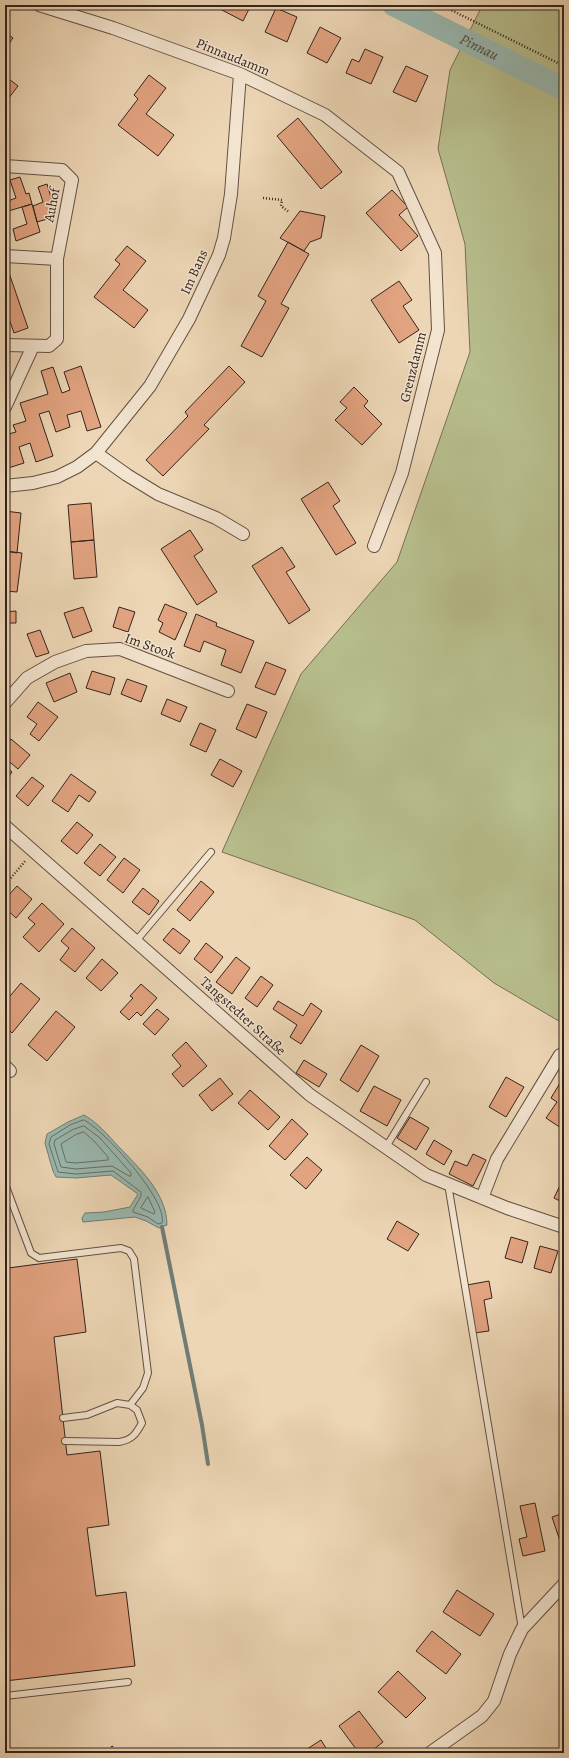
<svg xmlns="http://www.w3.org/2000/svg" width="569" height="1758" viewBox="0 0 569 1758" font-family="Alegreya,serif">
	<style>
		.green { fill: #b8be8d; stroke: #767155 }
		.water { fill: #99b9b1; stroke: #707d76 }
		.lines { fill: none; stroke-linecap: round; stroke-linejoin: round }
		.shore { stroke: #666e67; stroke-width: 1 }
		.stream { stroke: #707d76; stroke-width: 4 }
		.river { stroke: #99b9b1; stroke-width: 23 }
		.building { fill: #e2a380; stroke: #33241d }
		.lane-casing { stroke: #625043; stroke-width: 8 }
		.street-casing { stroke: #625043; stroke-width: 14 }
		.path { stroke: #33241d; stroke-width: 2.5; stroke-dasharray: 1 2; stroke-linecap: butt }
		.lane { stroke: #f3e4cf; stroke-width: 6 }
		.street { stroke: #f3e4cf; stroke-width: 12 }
		.labels { text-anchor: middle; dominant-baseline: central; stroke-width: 3; stroke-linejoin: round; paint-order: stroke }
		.street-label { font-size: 14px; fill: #33241d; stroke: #f3e4cf }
		.water-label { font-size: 15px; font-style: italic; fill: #4c4942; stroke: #f3e4cf }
	</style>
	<rect width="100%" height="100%" fill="#edd6b5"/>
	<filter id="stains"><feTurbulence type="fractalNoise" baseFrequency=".005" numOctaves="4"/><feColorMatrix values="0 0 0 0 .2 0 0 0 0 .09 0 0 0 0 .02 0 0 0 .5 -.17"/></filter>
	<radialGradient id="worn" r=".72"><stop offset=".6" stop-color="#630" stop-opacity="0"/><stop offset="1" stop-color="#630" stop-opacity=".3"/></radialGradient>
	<!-- green -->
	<path class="green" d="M469 5H564V1024L494 983 415 920 222 852 301 674 397 562 470 352 465 244 438 149 450 70 480 10Z"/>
	<!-- water -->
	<path class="water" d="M84 1115C98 1123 107 1134 118 1146 138 1167 167 1193 167 1225L159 1228 146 1221 135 1217 83 1222 82 1218 85 1213 104 1212 130 1207 138 1194 111 1175 76 1178 56 1177 53 1171 45 1143 47 1134 68 1122Z"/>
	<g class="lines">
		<!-- shore -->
		<path class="shore" d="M84 1120C104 1130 168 1200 162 1223L158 1224 148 1217 133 1212V1210L141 1196V1192L113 1171 76 1174 58 1172 49 1144 51 1137 70 1125Z
			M84 1126 100 1138 131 1173V1176H129L112 1166 76 1169 61 1167 54 1144 55 1140 72 1130Z
			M84 1132 95 1142 108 1157V1160L76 1163 66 1162 61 1144 75 1135Z
			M148 1197 155 1212 154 1214 141 1208Z"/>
		<!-- stream -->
		<path class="stream" d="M162 1227 202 1425 208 1464"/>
		<!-- river -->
		<path class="river" id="s1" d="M394 5 564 89"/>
	</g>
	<!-- building -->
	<path class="building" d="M222 5H251L243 21 220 9Z
		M276 8 297 17 287 42 265 32Z
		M320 27 341 38 327 63 307 53Z
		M5 32 13 38 5 49Z
		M365 49 383 57 371 84 346 73 352 59 359 62Z
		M406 66 428 76 416 102 393 92Z
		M149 75 166 88 146 114 174 135 158 156 118 125 138 99 134 95Z
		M5 76 18 86 5 103Z
		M298 118 342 172 321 189 277 136Z
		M20 177 26 194 29 193 32 204 5 212V202L16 198 10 180Z
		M47 184 54 207 49 209 51 218 37 222 33 206 43 202 38 187Z
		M392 190 408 207 399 215 418 236 401 251 366 213Z
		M32 204 40 232 16 241 13 229 27 224 22 207Z
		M300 211 325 216 321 238 310 242 304 251 280 238Z
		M5 220 10 235 5 236Z
		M288 242 309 254 281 304 289 308 262 357 241 346 266 301 258 296Z
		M127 246 146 261 123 290 148 310 134 328 94 297 120 264 115 260Z
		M8 270 28 328 14 333 7 313 5 314V271Z
		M399 281 412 300 403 306 419 330 399 343 371 300Z
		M5 361 9 362 7 375H5Z
		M81 366 101 427 87 431 81 411 67 415 70 427 56 432 49 411 39 414 53 456 36 462 30 443 19 447 24 463 5 469V451L10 449 5 435 16 432 13 425 26 421 20 403 48 394 41 371 53 367 62 393 70 390 64 372Z
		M229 366 245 382 204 425 209 429 163 476 146 460 188 416 185 412Z
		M354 387 368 401 364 406 382 424 362 445 335 420 347 408 340 402Z
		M328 482 340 501 333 506 356 543 336 555 301 499Z
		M91 503 94 540 71 542 68 505Z
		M5 511 21 513 17 553 5 551Z
		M190 530 203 550 194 556 217 592 197 605 161 549Z
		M94 540 97 577 74 579 71 542Z
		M282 547 295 567 286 572 310 610 289 624 252 566Z
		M5 551 22 553 17 592 5 591Z
		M165 604 187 613 175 640 159 632 163 623 158 620Z
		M83 607 92 631 73 638 64 613Z
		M119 607 135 612 128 632 113 627Z
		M16 611V623H5V612Z
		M196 614 217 623 216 626 254 641 241 673 221 665 226 650 204 641 200 652 184 646Z
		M40 630 49 653 36 657 27 634Z
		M266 662 286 670 275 695 255 687Z
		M92 671 115 678 110 695 86 688Z
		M70 673 77 692 54 702 46 683Z
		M127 679 147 686 141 702 121 694Z
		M167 699 187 707 180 722 161 714Z
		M38 702 58 717 39 741 30 734 37 724 27 717Z
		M247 704 267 712 256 738 236 729Z
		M200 723 216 730 206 752 190 745Z
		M11 739 30 755 18 769 5 758V747Z
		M220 759 242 771 233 787 211 775Z
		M5 766 12 772 5 782Z
		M71 774 96 792 89 802 79 795 68 812 52 801Z
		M32 777 44 786 28 806 16 796Z
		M77 822 93 835 77 854 61 841Z
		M100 844 116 857 100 876 84 863Z
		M124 858 140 870 123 893 107 880Z
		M201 881 214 892 190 921 177 910Z
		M17 886 32 899 16 918 5 908V899Z
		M143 888 159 901 149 915 132 902Z
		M42 903 64 924 39 952 23 937 35 924 28 918Z
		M72 928 95 948 75 972 60 960 69 948 61 941Z
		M173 928 190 941 180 954 163 940Z
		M206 943 223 957 211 973 194 959Z
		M236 957 250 968 232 994 216 982Z
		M102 959 118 973 101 991 86 978Z
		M261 976 273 985 257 1007 245 998Z
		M21 983 40 999 12 1033 5 1026V1002Z
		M141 984 157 998 141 1016 137 1012 129 1020 120 1012 133 998 130 996Z
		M278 1001 303 1016 311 1003 322 1011 301 1044 290 1037 297 1025 273 1009Z
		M157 1009 169 1019 155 1035 143 1024Z
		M56 1011 75 1027 47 1061 28 1045Z
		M186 1042 207 1066 183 1087 172 1074 181 1066 172 1055Z
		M361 1045 379 1056 358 1092 340 1080Z
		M304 1060 327 1074 319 1087 296 1073Z
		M506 1077 524 1087 506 1117 489 1107Z
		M220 1078 233 1094 212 1111 199 1095Z
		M560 1083 564 1085V1130L546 1118 557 1102 551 1098Z
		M374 1086 401 1100 387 1126 360 1111Z
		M250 1090 280 1117 268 1130 238 1103Z
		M410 1117 429 1128 416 1150 397 1138Z
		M292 1119 308 1134 285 1160 269 1146Z
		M434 1140 452 1151 444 1165 426 1154Z
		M473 1154 486 1160 473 1186 449 1174 455 1161 467 1166Z
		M307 1157 322 1170 306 1189 290 1175Z
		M563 1179 564 1180V1203L554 1198Z
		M397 1221 419 1234 408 1251 387 1239Z
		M511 1237 528 1242 522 1263 505 1258Z
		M540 1246 558 1251 551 1273 534 1268Z
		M5 1249 8 1268 77 1259 86 1332 54 1337 67 1455 100 1451 109 1525 87 1528 96 1596 126 1592 135 1666 5 1681Z
		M489 1281 492 1298 484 1300 489 1331 474 1333 467 1285Z
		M535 1503 545 1551 523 1556 519 1539 527 1537 520 1506Z
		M564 1513V1540L560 1541 552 1517Z
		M457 1590 494 1614 480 1636 443 1612Z
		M432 1631 461 1654 446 1674 416 1651Z
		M398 1671 426 1698 406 1718 378 1692Z
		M359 1711 383 1742 369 1753H359L339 1726Z
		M321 1740 329 1753H301Z"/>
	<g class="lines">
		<defs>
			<path id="lane" d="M136 941 211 852
				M386 1147 426 1082
				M5 1184 31 1253 39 1258 121 1248 129 1251 134 1259 148 1373 143 1388 130 1405
				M448 1184 522 1629
				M63 1418 87 1415 117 1403 130 1405 137 1410 142 1423C136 1434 132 1440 119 1442L65 1441
				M5 1696 128 1682"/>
			<path id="street" d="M39 5 113 28 240 74 325 115 398 172 435 253 438 330 402 473 374 546
				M5 166 62 170 72 180 57 259V339L49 346 5 345
				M5 256 57 259
				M5 407 33 346
				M96 453 127 475 158 494 216 518 243 534
				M5 486 33 483 57 477 77 467 96 453 150 386 189 319 219 255 224 238 231 194 240 74
				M5 703 27 678 55 662 86 651 120 649 228 691
				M5 826 310 1095 426 1175 507 1208 564 1227
				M5 1066 10 1071
				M482 1198 497 1159 560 1055
				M430 1753 482 1716 494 1701 510 1654 522 1629 564 1584"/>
		</defs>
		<!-- lane casing -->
		<use href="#lane" class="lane-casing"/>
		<!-- street casing -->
		<use href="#street" class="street-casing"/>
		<!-- path -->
		<path class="path" d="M441 5 564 66
			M263 198 282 200 281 206 289 212
			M5 885 26 860
			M112 1746 113 1753"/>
		<!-- lane -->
		<use href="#lane" class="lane"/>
		<!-- street -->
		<use href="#street" class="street"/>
	</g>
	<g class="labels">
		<!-- street labels -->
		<g class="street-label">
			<text transform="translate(233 57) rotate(22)">Pinnaudamm</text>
			<text transform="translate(52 205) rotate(-79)">Auhof</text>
			<text transform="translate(194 272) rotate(-66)">Im Bans</text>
			<text transform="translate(413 367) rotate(-76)">Grenzdamm</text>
			<text transform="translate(150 646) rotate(19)">Im Stook</text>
			<text transform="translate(243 1016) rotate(42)">Tangstedter Straße</text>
		</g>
		<!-- water labels -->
		<g class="water-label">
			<text stroke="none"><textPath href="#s1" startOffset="95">Pinnau</textPath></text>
		</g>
	</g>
	<!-- margin -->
	<rect width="569" height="1758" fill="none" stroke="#edd6b5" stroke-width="20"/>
	<rect x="6" y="6" width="557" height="1746" fill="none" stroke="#33241d" stroke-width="2"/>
	<rect x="10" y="10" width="549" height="1738" fill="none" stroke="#33241d"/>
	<rect width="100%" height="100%" filter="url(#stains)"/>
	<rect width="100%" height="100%" fill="url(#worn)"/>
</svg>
